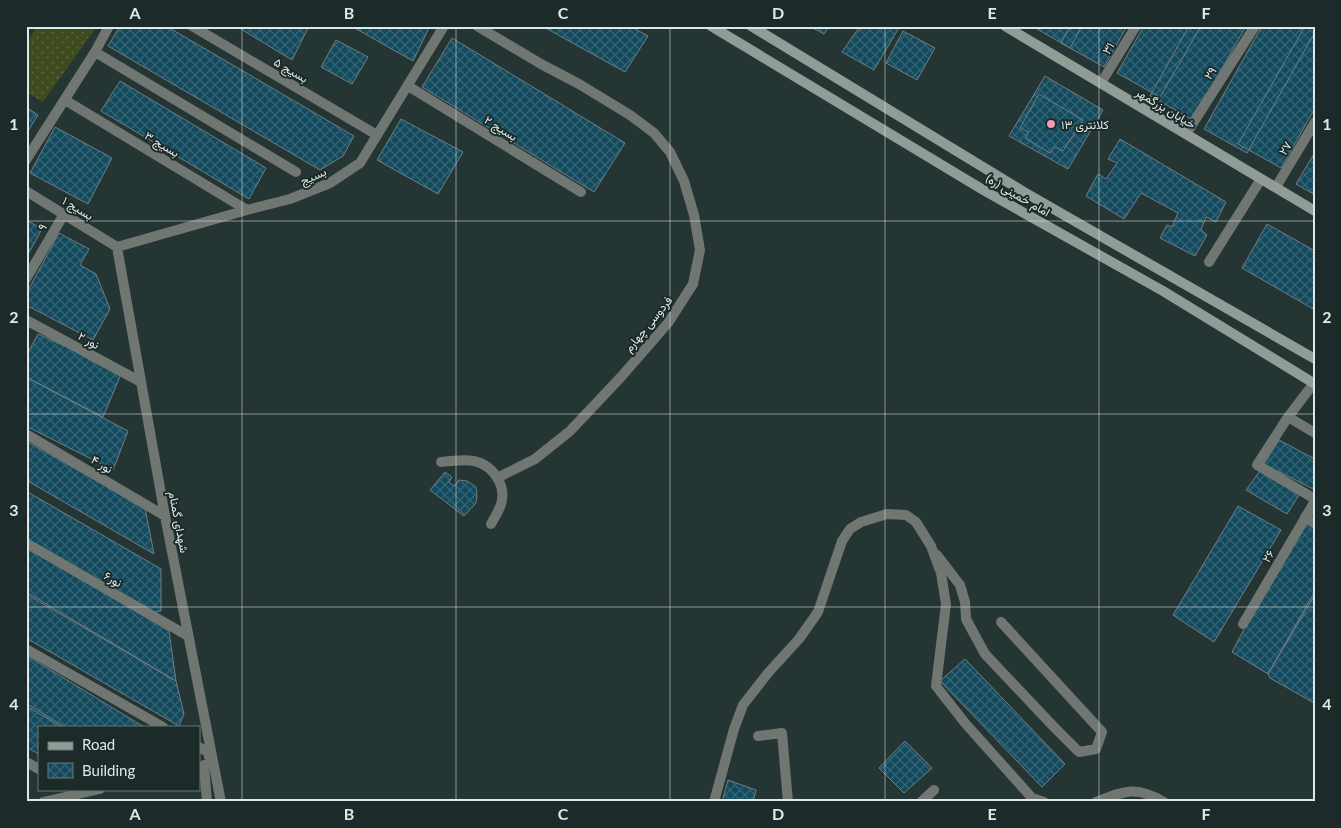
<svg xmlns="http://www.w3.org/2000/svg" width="1341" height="828" viewBox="0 0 1341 828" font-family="Lato,Vazirmatn,sans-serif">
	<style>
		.grass { fill: url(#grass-dots) }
		.building { fill: url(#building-cross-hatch); stroke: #6e7d84 }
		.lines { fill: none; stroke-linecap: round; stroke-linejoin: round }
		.minor { stroke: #707672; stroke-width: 10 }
		.secondary { stroke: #929c96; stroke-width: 10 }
		.grid { fill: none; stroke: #dee8e7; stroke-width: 1; stroke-opacity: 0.55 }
		.poi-dot { fill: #f19ab1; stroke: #1c2b2a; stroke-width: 2 }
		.labels { text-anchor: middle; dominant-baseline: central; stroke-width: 4; stroke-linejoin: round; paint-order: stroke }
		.street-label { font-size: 12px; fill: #dee8e7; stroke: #1c2b2a }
		.poi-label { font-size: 12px; fill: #dee8e7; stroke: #1c2b2a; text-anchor: start }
		.neatline { fill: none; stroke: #dee8e7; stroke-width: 2 }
		.grid-label { font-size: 16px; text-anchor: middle; font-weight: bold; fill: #dee8e7 }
	</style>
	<defs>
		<pattern id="grass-dots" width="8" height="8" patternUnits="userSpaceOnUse" patternTransform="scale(1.25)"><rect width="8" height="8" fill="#3e4b1f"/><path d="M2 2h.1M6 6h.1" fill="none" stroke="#596540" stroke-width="1.8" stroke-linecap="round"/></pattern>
		<pattern id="building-cross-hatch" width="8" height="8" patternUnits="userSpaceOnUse" patternTransform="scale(1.25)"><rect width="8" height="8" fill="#134a5d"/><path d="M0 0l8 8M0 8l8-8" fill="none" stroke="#356474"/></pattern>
	</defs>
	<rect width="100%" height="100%" fill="#253534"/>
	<!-- grass -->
	<path class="grass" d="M37 26H97L43 102 26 92V45Z"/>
	<!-- building -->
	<path class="building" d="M120 26H166L354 136 343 156 320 170 108 46Z
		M236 26H309L292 60Z
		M351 26H430L413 61Z
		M542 26H630L648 36 625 72Z
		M809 26H829L824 34Z
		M860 26H900L874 70 842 52Z
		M1032 26H1082L1070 48Z
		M1070 26H1127L1104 67 1061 43Z
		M1144 26H1201L1160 97 1117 73Z
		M1189 26H1246L1193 120 1150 96Z
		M1262 26H1315V32L1247 153 1204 129Z
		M1305 26H1315V108L1281 168 1238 144Z
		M903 31 935 48 917 80 886 63Z
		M452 38 625 143 594 192 422 87Z
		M336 40 368 57 352 84 321 67Z
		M1045 76 1103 110 1068 169 1009 136Z
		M120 81 266 168 249 199 101 111Z
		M1039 94 1083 120 1063 151 1055 147 1050 153 1025 138 1029 132 1020 128Z
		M26 107 38 115 26 134Z
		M401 119 463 152 438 194 377 160Z
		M55 127 112 158 88 204 30 173Z
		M1120 139 1226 202 1216 222 1206 217 1201 230 1207 235 1195 256 1160 238 1167 225 1172 227 1178 213 1141 193 1124 219 1086 196 1098 174 1106 179 1117 163 1108 159Z
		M1315 152V195L1296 184Z
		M26 220 42 229 26 258Z
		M1267 224 1315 251V310L1242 268Z
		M59 233 89 249 80 265 96 274 110 309 93 340 26 305V294Z
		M38 334 122 372 103 417 26 377V356Z
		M26 377 128 431 113 470 26 426Z
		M1279 440 1315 459V490L1264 464Z
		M26 441 145 508 154 554 26 480Z
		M1260 471 1299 495 1287 514 1246 490Z
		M445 472 452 477 449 482 454 486 459 480 467 481 476 487 477 496 476 503 464 516 430 490Z
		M26 491 161 569V611L153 612 26 540Z
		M1238 506 1281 530 1214 642 1173 615Z
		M1301 521 1315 529V595L1268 674 1232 652Z
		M26 547 169 631 176 681 26 592Z
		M1315 591V702L1314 703 1270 678 1268 674Z
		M26 594 176 681 184 714 179 726 26 638Z
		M26 655 144 727H62L26 706Z
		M965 659 1065 764 1042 787 940 681Z
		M26 703 65 727H39V754L26 747Z
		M905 741 932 768 904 793 879 768Z
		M728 780 756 790 753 802H722Z"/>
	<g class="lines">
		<!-- minor -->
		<path class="minor" d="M192 26 377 135
			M477 26 541 64 579 84 630 115 654 133 670 152 684 181 694 215 700 250 693 284 668 323 621 377 570 431 535 459 497 478
			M95 52 296 172
			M1101 83 1136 26
			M408 86 581 192
			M65 100 247 210
			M1186 134 1255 26
			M26 160 95 52 109 26
			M1276 187 1315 122
			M26 191 117 247
			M117 247 165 516 221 802
			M117 247 247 210 290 199 330 183 360 163 444 26
			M1209 262 1261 179
			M26 279 64 214
			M26 320 141 382
			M1314 383 1288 417 1257 465 1315 499
			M1288 417 1315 433
			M26 434 165 516
			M441 462C465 459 486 456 499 481 507 497 500 509 491 524
			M1305 517 1315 523
			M26 543 188 636
			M937 555 960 585 965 602 966 619 985 654 1053 726 1079 752 1096 749 1102 732 1001 622
			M1243 624 1315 501
			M26 649 163 727
			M758 736 782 733 788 802
			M199 747 211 754 209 757
			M26 762 39 769
			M204 765 207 802
			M43 802 100 789
			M714 802 734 729 743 705 768 673 799 639 818 612 842 541 850 529 861 522 887 514 906 515 916 522 931 546 941 573 946 604 936 686 965 723 1032 798 1044 802
			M921 802 934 790
			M1096 802C1124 791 1136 785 1164 802"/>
		<!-- secondary -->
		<path class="secondary" d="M711 26 985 191 1163 291 1315 384
			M751 26 1024 192 1315 359
			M1005 26 1315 211"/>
	</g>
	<!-- grid -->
	<path class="grid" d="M242 26V802M456 26V802M670 26V802M885 26V802M1099 26V802M26 221H1315M26 414H1315M26 607H1315"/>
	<!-- markers -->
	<circle class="poi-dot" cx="1051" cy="124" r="5"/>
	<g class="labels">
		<!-- street labels -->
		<g class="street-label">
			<text transform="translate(1108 48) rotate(-59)">۳۱</text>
			<text transform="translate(291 70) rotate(30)">بسیج ۵</text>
			<text transform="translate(1210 73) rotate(-58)">۲۹</text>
			<text transform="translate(1166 108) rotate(31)">خیابان بزرگمهر</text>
			<text transform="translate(501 128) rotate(32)">بسیج ۲</text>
			<text transform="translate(162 144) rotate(31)">بسیج ۳</text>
			<text transform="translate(1285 148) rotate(-59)">۲۷</text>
			<text transform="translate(313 176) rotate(-24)">بسیج</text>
			<text transform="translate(1018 195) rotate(30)">امام خمینی (ره)</text>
			<text transform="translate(78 208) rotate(31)">بسیج ۱</text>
			<text transform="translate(42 227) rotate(-60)">۹</text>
			<text transform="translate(648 324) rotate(-51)">فردوسی چهارم</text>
			<text transform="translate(89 340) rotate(29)">نور ۲</text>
			<text transform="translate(102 464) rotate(31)">نور ۴</text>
			<text transform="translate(179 522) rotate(79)">شهدای گمنام</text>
			<text transform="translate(1268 556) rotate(-60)">۲۶</text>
			<text transform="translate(113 579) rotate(30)">نور۶</text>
		</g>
		<!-- poi labels -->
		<g class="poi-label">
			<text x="1061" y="124">کلانتری ۱۳</text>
		</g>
	</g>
	<!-- border -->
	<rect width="1341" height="828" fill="none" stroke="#1c2b2a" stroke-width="55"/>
	<!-- legend -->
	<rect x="38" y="726" width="162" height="65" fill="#1c2b2a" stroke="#6a7776"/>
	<rect x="48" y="742" width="25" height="8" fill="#929c96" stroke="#6a7776"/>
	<text x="82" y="750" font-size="15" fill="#dee8e7">Road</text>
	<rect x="48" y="763" width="25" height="15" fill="url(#building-cross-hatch)" stroke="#6a7776"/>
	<text x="82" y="776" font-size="15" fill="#dee8e7">Building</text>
	<rect x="28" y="28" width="1286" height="772" class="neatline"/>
	<g class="grid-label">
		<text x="135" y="19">A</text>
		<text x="349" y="19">B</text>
		<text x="563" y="19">C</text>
		<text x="778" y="19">D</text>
		<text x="992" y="19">E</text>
		<text x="1206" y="19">F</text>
		<text x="14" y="130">1</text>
		<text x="1327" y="130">1</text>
		<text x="14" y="323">2</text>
		<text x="1327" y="323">2</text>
		<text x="14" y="516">3</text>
		<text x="1327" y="516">3</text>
		<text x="14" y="710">4</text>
		<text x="1327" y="710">4</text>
		<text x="135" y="820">A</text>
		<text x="349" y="820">B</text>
		<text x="563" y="820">C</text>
		<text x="778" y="820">D</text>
		<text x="992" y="820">E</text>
		<text x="1206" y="820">F</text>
	</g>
</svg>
